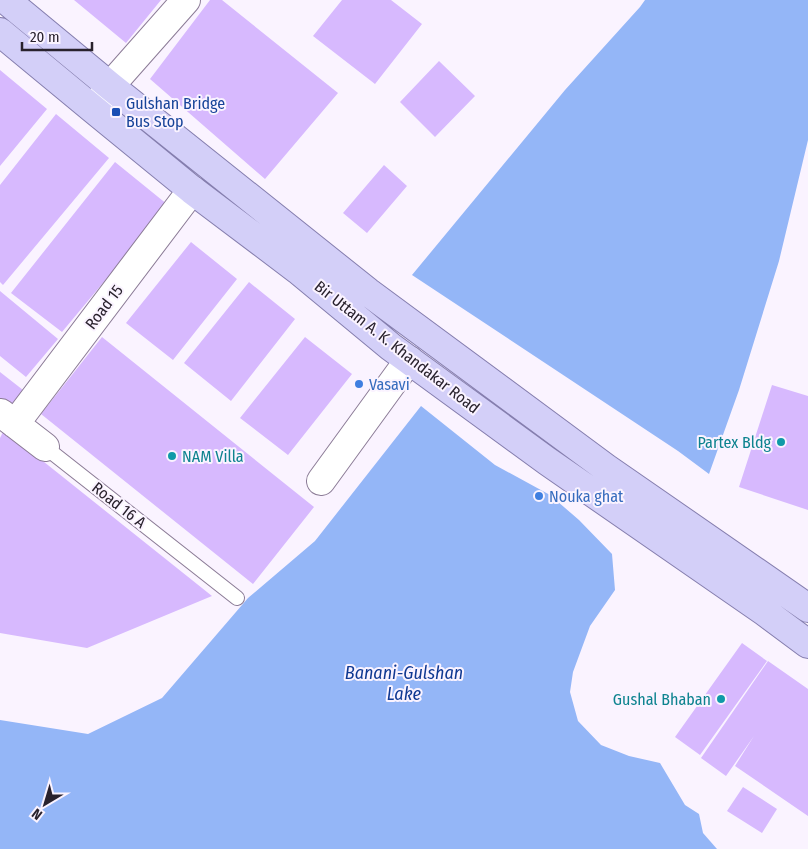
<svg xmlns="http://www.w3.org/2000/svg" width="808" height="849" viewBox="0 0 808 849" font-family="'Fira Sans Condensed',sans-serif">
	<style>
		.water { fill: #94b6f7 }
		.building { fill: #d7b9fe }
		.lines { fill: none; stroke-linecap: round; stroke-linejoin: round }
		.lane-casing { stroke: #8b7b96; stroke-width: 16 }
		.street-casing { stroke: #8b7b96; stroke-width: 30 }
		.primary-casing { stroke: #857eae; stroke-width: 30 }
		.lane { stroke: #fff; stroke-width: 14 }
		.street { stroke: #fff; stroke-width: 28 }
		.primary { stroke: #d3cff8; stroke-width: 28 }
		.transit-dot { fill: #1a4fb4; stroke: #faf3ff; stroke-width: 2 }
		.shop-dot { fill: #3f7fe0; stroke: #faf3ff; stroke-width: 2 }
		.culture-dot { fill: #0f9aa8; stroke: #faf3ff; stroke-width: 2 }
		.labels { text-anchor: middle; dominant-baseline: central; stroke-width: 4; stroke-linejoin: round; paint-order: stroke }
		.transit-label { font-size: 16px; fill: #164399; stroke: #faf3ff; text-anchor: start }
		.street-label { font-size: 16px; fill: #29222d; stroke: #faf3ff }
		.shop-label { font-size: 16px; fill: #366cbe; stroke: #faf3ff; text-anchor: start }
		.culture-label { font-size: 16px; fill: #0d838f; stroke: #faf3ff; text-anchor: end }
		.water-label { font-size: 18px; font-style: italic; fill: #0f3892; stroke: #faf3ff }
	</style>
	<rect width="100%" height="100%" fill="#faf3ff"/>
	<!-- water -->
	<path class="water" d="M645 0H808V140L779 261 739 390 709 474 678 451 412 275 565 90 640 7Z
		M421 406 495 465 550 495 579 520 612 554 615 590 590 626 573 672 570 692 578 721 601 745 629 756 660 763 685 805 699 814 703 833 717 849H0V720L88 734 162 698 248 598 315 541Z"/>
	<!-- building -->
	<path class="building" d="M74 0H161L126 43Z
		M210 0H222L338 93 265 179 150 79Z
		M342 0H391L422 24 375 84 313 36Z
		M439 61 475 96 435 137 400 102Z
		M0 70 47 109 0 166Z
		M56 114 109 158 3 285 0 282V185Z
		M115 162 168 205 62 332 11 293Z
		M384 165 407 186 367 233 343 213Z
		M191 242 237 279 173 360 126 323Z
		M249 282 295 319 231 401 184 363Z
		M0 291 58 339 26 377 0 356Z
		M102 337 314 507 253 584 41 414Z
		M305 337 352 374 288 455 240 418Z
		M0 372 23 390 8 409 0 402Z
		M772 385 808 396V510L739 487Z
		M4 430 212 596 87 648 0 633V438Z
		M742 643 767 661 700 755 675 737Z
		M768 661 808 689V816L735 766 754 736 726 776 701 758Z
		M743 787 777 809 762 833 727 811Z"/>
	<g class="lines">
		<defs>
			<path id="lane" d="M45 447 237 598"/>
			<path id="street" d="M96 105 110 86 186 0
				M1 413 45 447
				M15 424 192 190
				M321 481 409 360"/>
			<path id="primary" d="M6 0 110 86 368 292 606 468 808 608
				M0 32 93 109 192 190 298 270 391 347 547 461 765 612 808 644"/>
		</defs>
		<!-- lane casing -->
		<use href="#lane" class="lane-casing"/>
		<!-- street casing -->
		<use href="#street" class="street-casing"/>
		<!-- primary casing -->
		<use href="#primary" class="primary-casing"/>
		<!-- lane -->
		<use href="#lane" class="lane"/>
		<!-- street -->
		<use href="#street" class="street"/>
		<!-- primary -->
		<use href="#primary" class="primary"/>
	</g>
	<!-- markers -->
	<rect class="transit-dot" x="111" y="107" width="10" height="10" rx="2.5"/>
	<g class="shop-dot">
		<circle cx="359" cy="384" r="5"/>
		<circle cx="539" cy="496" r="5"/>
	</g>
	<g class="culture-dot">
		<circle cx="781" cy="442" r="5"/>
		<circle cx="172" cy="456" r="5"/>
		<circle cx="721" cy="699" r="5"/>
	</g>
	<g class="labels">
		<!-- transit labels -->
		<g class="transit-label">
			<text x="126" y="103">Gulshan Bridge<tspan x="126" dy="18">Bus Stop</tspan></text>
		</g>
		<!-- street labels -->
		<g class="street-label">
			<text transform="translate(104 307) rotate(-53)">Road 15</text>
			<text transform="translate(397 347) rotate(38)">Bir Uttam A. K. Khandakar Road</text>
			<text transform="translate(119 505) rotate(38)">Road 16 A</text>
		</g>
		<!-- shop labels -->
		<g class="shop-label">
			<text x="369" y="384">Vasavi</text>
			<text x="549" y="496">Nouka ghat</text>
		</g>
		<!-- culture labels -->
		<g class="culture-label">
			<text x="771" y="442">Partex Bldg</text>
			<text x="182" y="456" text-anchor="start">NAM Villa</text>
			<text x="711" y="699">Gushal Bhaban</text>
		</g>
		<!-- water labels -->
		<g class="water-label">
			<text x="404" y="673">Banani-Gulshan<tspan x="404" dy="21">Lake</tspan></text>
		</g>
	</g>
	<!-- north arrow -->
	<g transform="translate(45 804) rotate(218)" stroke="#faf3ff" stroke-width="4" paint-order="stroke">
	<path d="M0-4L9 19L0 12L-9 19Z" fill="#29222d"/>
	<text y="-8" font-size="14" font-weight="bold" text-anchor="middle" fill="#29222d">N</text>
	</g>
	<!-- scale -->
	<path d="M22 42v8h70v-8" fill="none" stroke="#29222d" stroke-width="2.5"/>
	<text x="30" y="42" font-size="15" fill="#29222d" stroke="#faf3ff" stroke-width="4" paint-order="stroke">20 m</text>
</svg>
